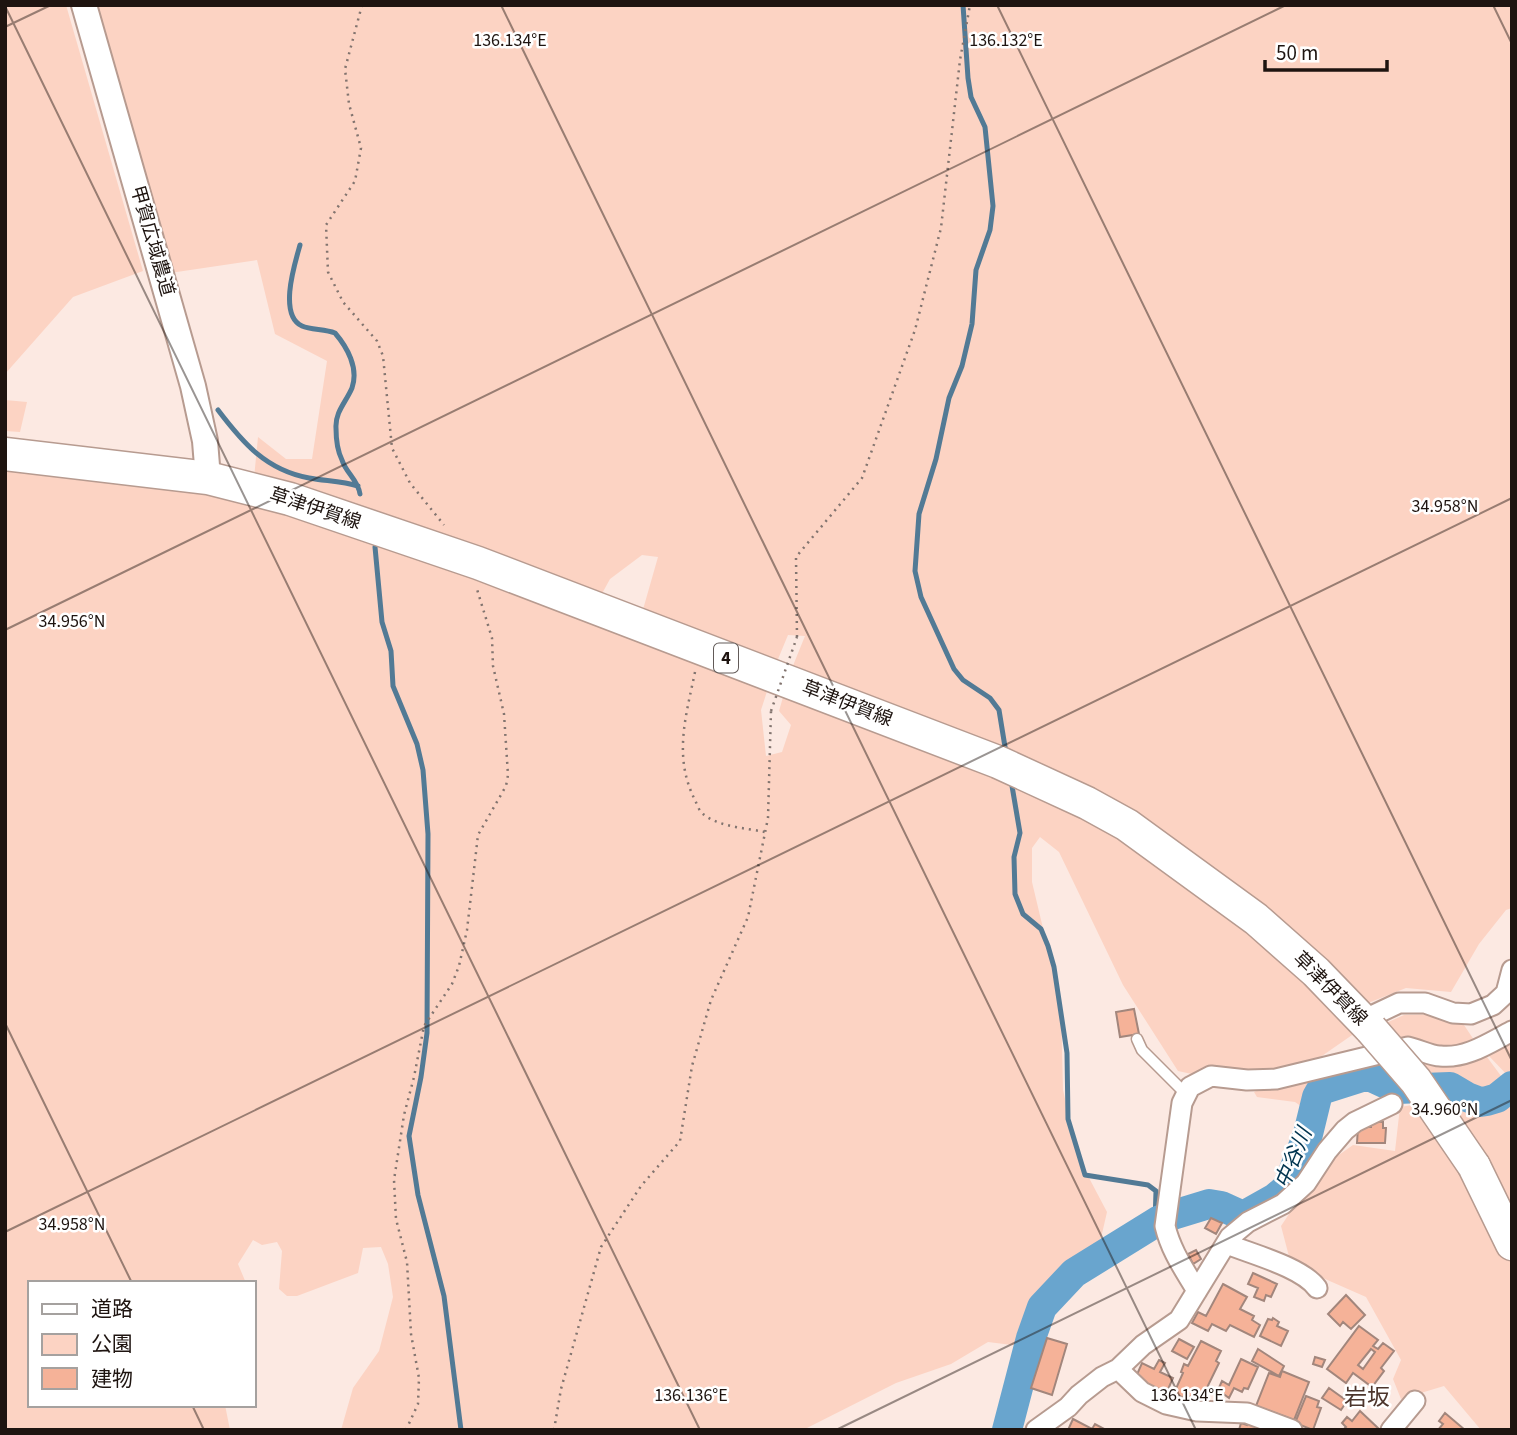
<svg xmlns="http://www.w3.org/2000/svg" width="1517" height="1435" viewBox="0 0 1517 1435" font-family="'Source Sans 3','Noto Sans JP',sans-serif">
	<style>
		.green { fill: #fcd3c3; fill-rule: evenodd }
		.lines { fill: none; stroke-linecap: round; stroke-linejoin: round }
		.stream { stroke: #527a95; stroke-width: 5 }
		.river { stroke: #69a5ce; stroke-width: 30 }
		.building { fill: #f5b298; stroke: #a2867c; stroke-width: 2; fill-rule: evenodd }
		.service-casing { stroke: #b79b90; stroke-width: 13 }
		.minor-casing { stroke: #b79b90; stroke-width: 23 }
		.tertiary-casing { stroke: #b79b90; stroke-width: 28 }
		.primary-casing { stroke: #b79b90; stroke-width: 35 }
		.path { stroke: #82746f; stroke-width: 2.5; stroke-dasharray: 2 5; stroke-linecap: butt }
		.service { stroke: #fff; stroke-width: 10 }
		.minor { stroke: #fff; stroke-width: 19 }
		.tertiary { stroke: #fff; stroke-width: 24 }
		.primary { stroke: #fff; stroke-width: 32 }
		.primary-bridge-casing { stroke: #b79b90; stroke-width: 35; stroke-linecap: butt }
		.path-bridge { stroke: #82746f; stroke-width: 2.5; stroke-dasharray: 2 5; stroke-linecap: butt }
		.primary-bridge { stroke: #fff; stroke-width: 32 }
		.ticks { fill: none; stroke: #1e1410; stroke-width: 2; stroke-opacity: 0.45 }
		.labels { text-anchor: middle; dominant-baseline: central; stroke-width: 5; stroke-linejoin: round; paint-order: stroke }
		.shield { fill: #fff; stroke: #625a58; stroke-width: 2 }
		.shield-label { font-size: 18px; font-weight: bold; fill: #1e1410 }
		.street-label { font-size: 19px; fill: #1e1410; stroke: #fff }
		.water-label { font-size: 21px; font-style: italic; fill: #00344f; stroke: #fff }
		.quarter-label { font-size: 23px; fill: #4d362d; stroke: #fff }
		.ticks-label { font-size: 18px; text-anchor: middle; fill: #1e1410; stroke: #fff; stroke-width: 5; stroke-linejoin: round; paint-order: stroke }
	</style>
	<rect width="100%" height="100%" fill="#fce9e2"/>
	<!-- green -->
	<path class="green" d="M5 5H66L143 271 73 297 5 374Z
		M94 5H1512V908L1506 910 1479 944 1451 992 1406 988 1368 1003 1323 957 1355 1033 1319 1058 1260 1074 1201 1076 1178 1071 1123 985 1059 852 1040 837 1032 848V882L1061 1004 1063 1090 1078 1157 1107 1212 1101 1238 1061 1294 1049 1326 1027 1347 988 1342 951 1364 896 1383 803 1430H341L353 1388 379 1351 393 1297 388 1264 381 1247 363 1248 358 1273 297 1296H287L279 1289 282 1251 277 1242 262 1245 253 1240 238 1264 246 1283H30V1405H225L230 1430H5V463L247 500 254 478 258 437 286 459H312L327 361 275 334 257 260 170 273ZM642 555 658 557 642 613 776 664 788 635 805 636 790 673 779 711 791 725 782 752 766 756 761 710 770 682 599 599 610 579Z
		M5 400 27 402 20 432 5 431Z
		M1441 1014 1462 1022 1474 1040 1465 1049 1403 1044 1384 1024 1404 1015Z
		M1512 1042V1077L1510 1078 1488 1055Z
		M1409 1051 1446 1061 1487 1057 1504 1080 1492 1086 1469 1092 1455 1085 1432 1080Z
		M1378 1057 1398 1081 1351 1085 1324 1093 1308 1111 1295 1102 1257 1097 1254 1092 1268 1085 1300 1078 1315 1080 1342 1068Z
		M1419 1104 1484 1108 1512 1107V1430H1481L1444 1386 1401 1399 1393 1379 1401 1360 1366 1297 1291 1264 1281 1226 1319 1169 1353 1145 1395 1151 1400 1107Z"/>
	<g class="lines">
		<!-- stream -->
		<path class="stream" d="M963 5 968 78 971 97 985 127 993 206 990 230 976 270 972 324 962 366 949 398 936 459 919 514 915 571 921 597 954 669 963 680 990 698 999 710 1006 753
			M300 245C295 263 278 315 302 326 311 330 325 329 335 333 347 347 359 368 352 388 346 402 335 412 336 428 336 438 338 452 342 460 346 473 358 480 360 494
			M218 410C243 443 266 470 309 478 325 481 342 481 358 486
			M375 547 382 622 391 651 393 686 417 744 423 770 428 834 427 1033 421 1077 409 1136 418 1195 444 1296 461 1430
			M1011 780 1020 833 1014 857 1015 894 1023 914 1041 929 1048 946 1054 967 1067 1053 1068 1119 1085 1175 1148 1185 1156 1191 1155 1223"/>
		<!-- river -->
		<path class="river" d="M1007 1430 1031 1338 1042 1307 1074 1273 1158 1221 1173 1215 1209 1204 1221 1206 1243 1216 1275 1198 1287 1188 1308 1134 1317 1097 1321 1090 1362 1077H1371L1397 1089 1450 1087 1467 1097 1480 1102 1487 1101 1497 1098 1512 1086"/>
	</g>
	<!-- building -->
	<path class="building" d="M1134 1009 1139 1034 1120 1037 1116 1012Z
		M1371 1121 1383 1122V1128H1386L1385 1143H1357L1358 1127H1371Z
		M1211 1218 1222 1223 1216 1234 1205 1228Z
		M1196 1250 1201 1259 1193 1264 1188 1254Z
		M1253 1273 1277 1284 1271 1297 1266 1295 1264 1301 1254 1297 1258 1288 1248 1284Z
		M1223 1284 1247 1297 1240 1309 1254 1316 1252 1320 1260 1325 1254 1337 1230 1325 1226 1331 1212 1324 1208 1331 1192 1323 1198 1312 1206 1316Z
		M1346 1295 1365 1315 1351 1329 1343 1322 1340 1326 1328 1314Z
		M1273 1318 1279 1322 1277 1326 1288 1331 1281 1346 1260 1336 1268 1319 1272 1320Z
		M1359 1326 1378 1340 1373 1346 1378 1349 1383 1343 1394 1351 1381 1368 1384 1371 1372 1387 1353 1373 1346 1383 1327 1369ZM1371 1349 1375 1352 1363 1369 1358 1365Z
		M1047 1338 1067 1344 1052 1395 1031 1388Z
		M1179 1339 1194 1347 1187 1359 1172 1351Z
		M1201 1341 1221 1351 1216 1361 1219 1363 1200 1402 1185 1394 1183 1398 1174 1393 1183 1373 1181 1372 1184 1364 1188 1366Z
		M1258 1349 1284 1366 1279 1376 1252 1361Z
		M1315 1357 1325 1360 1322 1367 1313 1364Z
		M1241 1359 1258 1367 1248 1389 1244 1388 1242 1392 1234 1388 1229 1398 1218 1390 1222 1381 1229 1385Z
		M1159 1360 1165 1363 1160 1372 1173 1378 1166 1394 1135 1379 1142 1363 1154 1369Z
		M1282 1371 1309 1382 1294 1420 1256 1406 1269 1373 1280 1377Z
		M1329 1388 1347 1401 1341 1410 1322 1398Z
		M1306 1396 1319 1401 1317 1407 1321 1408 1313 1430 1295 1423Z
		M1360 1411 1379 1429V1430H1343L1346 1427 1342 1423 1347 1417 1352 1421Z
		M1445 1413 1465 1430H1438L1443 1424 1439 1421Z
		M1073 1419 1092 1429 1095 1424 1106 1430H1068Z
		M1248 1422 1259 1426 1258 1430H1239L1241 1423 1247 1425Z"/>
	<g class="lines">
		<defs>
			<path id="service" d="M1137 1039 1142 1050 1186 1094"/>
			<path id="minor" d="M1363 1020 1399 1003H1425L1453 1013 1471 1014 1493 1005 1506 993 1512 970
				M1227 1244C1251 1254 1302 1267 1317 1288
				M1197 1291C1184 1269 1171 1251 1165 1226L1182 1103 1190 1087 1211 1076 1247 1080 1276 1079 1408 1047C1418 1049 1431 1056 1440 1056 1466 1059 1489 1043 1512 1031
				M1118 1369 1142 1392 1166 1404 1197 1411 1247 1413 1292 1430
				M1036 1430 1068 1407 1079 1395 1102 1377 1118 1369 1143 1345 1179 1320 1230 1237 1248 1222 1283 1204 1306 1183 1327 1151 1345 1130 1355 1122 1392 1104
				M1391 1430 1415 1401"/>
			<path id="tertiary" d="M84 5 193 386 205 441 208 478"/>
			<path id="primary" d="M5 454 208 478 290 499 478 563 998 762 1087 803 1127 825 1256 919 1316 972 1371 1029
				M1474 1166 1512 1244"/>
		</defs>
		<!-- service casing -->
		<use href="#service" class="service-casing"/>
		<!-- minor casing -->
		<use href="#minor" class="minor-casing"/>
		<!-- tertiary casing -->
		<use href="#tertiary" class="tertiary-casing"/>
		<!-- primary casing -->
		<use href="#primary" class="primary-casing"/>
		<!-- path -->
		<path class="path" d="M362 5 345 69 349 104 361 148 355 181 326 225 328 272 343 302 377 341 383 356 392 448 410 483 444 525
			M797 637 796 557 862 478 915 330 941 228 960 60 970 5
			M695 672C686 716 673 757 695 800 697 804 699 811 703 814 719 827 746 828 765 832
			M406 1430 418 1404 419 1378 411 1334 407 1262 396 1219 394 1180 404 1115 414 1077 424 1026 452 984 459 966 467 930 478 835 506 786 508 775 504 714 493 666 492 638 476 586
			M554 1430 561 1389 601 1247 641 1186 680 1141 692 1066 711 1000 748 917 768 818 771 711"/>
		<!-- service -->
		<use href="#service" class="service"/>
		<!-- minor -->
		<use href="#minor" class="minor"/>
		<!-- tertiary -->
		<use href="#tertiary" class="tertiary"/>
		<!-- primary -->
		<use href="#primary" class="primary"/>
		<defs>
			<path id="primary-bridge" d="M1371 1029 1416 1081 1474 1166"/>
		</defs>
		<!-- primary-bridge casing -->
		<use href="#primary-bridge" class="primary-bridge-casing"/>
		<!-- path-bridge -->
		<path class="path-bridge" d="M771 711 797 637"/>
		<!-- primary-bridge -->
		<use href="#primary-bridge" class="primary-bridge"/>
	</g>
	<!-- ticks -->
	<path class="ticks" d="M501 5 1196 1430M997 5 1512 1061M1493 5 1512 44M5 6 700 1430M5 27 51 5M5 630 1286 5M5 1023 132 1283M5 1232 1512 498M192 1405 204 1430M836 1430 1512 1100"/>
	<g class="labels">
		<!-- shield labels -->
		<rect class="shield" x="714" y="643.5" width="24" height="29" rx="5"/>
		<g class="shield-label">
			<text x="726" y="658">4</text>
		</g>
		<!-- street labels -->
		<g class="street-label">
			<text transform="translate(152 241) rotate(74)">甲賀広域農道</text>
			<text transform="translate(315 509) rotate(18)">草津伊賀線</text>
			<text transform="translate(847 704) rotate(21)">草津伊賀線</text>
			<text transform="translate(1330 989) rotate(45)">草津伊賀線</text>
		</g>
		<!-- water labels -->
		<g class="water-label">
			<text transform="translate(1293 1158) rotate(-67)">中谷川</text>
		</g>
		<!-- quarter labels -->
		<g class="quarter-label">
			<text x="1367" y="1397">岩坂</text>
		</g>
	</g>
	<g class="ticks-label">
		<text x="510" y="46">136.134°E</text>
		<text x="1006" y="46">136.132°E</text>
		<text x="1445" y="512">34.958°N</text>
		<text x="72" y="627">34.956°N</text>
		<text x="1445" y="1115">34.960°N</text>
		<text x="72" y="1230">34.958°N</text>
		<text x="691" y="1401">136.136°E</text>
		<text x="1187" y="1401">136.134°E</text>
	</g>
	<!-- border -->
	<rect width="1517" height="1435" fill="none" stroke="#1e1410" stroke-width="14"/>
	<!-- legend -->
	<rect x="28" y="1281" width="228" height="126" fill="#ffffff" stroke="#a5a19f" stroke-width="2"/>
	<rect x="42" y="1304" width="35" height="10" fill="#ffffff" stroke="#a5a19f" stroke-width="2"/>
	<text x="91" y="1316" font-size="21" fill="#1e1410">道路</text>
	<rect x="42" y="1334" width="35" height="21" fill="#fcd3c3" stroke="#a5a19f" stroke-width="2"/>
	<text x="91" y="1351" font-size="21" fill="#1e1410">公園</text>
	<rect x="42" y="1368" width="35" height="21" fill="#f5b298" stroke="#a5a19f" stroke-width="2"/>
	<text x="91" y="1386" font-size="21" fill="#1e1410">建物</text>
	<!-- scale -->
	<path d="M1265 60v10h122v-10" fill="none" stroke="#1e1410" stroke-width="3.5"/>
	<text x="1276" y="60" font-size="21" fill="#1e1410" stroke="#ffffff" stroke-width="5" paint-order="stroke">50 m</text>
</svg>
